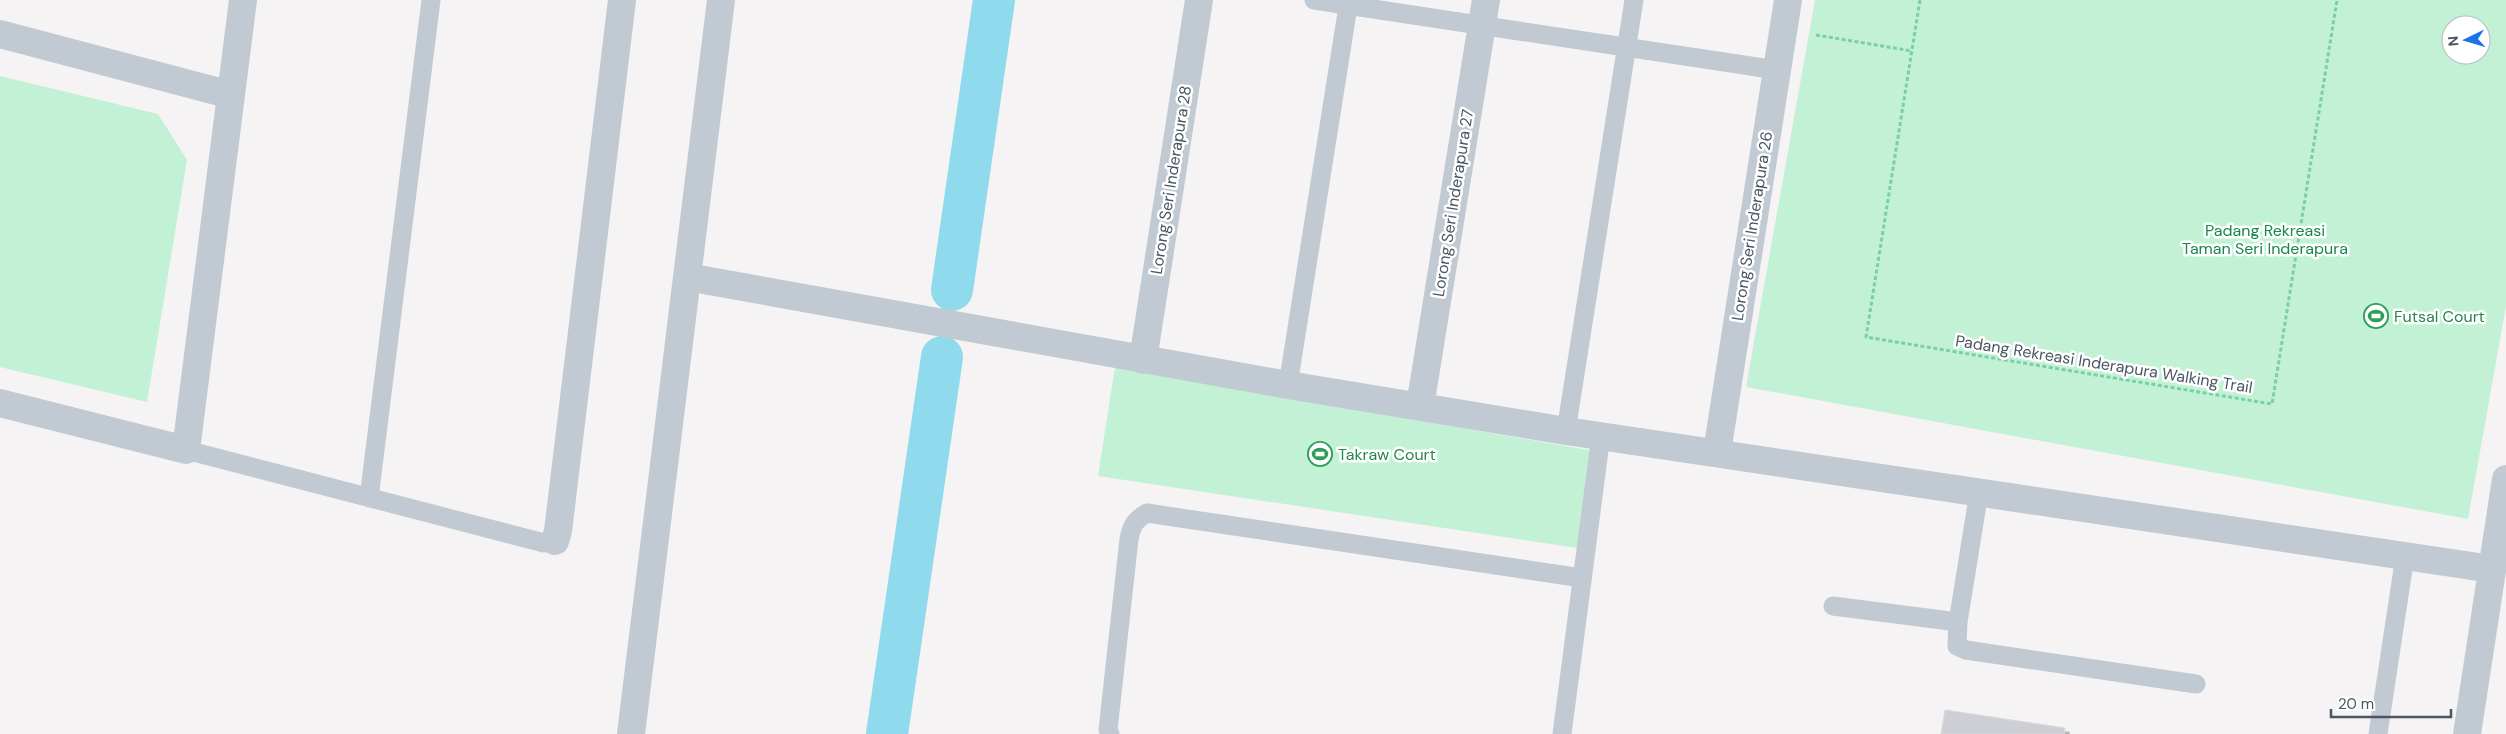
<svg xmlns="http://www.w3.org/2000/svg" width="2506" height="734" viewBox="0 0 2506 734" font-family="'DM Sans',sans-serif">
	<style>
		.green { fill: #c3f1d5; fill-rule: evenodd }
		.lines { fill: none; stroke-linecap: round; stroke-linejoin: round }
		.canal { stroke: #90daee; stroke-width: 42 }
		.building { fill: #cdcfd5; stroke: #d7d9de; filter: url(#shadow) }
		.path { stroke: #7ad0a6; stroke-width: 3; stroke-dasharray: 4 2.5; stroke-linecap: butt }
		.service { stroke: #c1cad2; stroke-width: 19 }
		.minor { stroke: #c1cad2; stroke-width: 28 }
		.labels { text-anchor: middle; dominant-baseline: central; stroke-width: 5; stroke-linejoin: round; paint-order: stroke }
		.street-label { font-size: 16px; fill: #4a5661; stroke: #fff }
		.park-label { font-size: 16px; fill: #17864f; stroke: #fff }
		.leisure-label { font-size: 16px; fill: #27864d; stroke: #fff; text-anchor: start }
	</style>
	<defs>
		<filter id="shadow"><feDropShadow dx="4.5" dy="4.5" stdDeviation="0" flood-color="#0004"/></filter>
	</defs>
	<rect width="100%" height="100%" fill="#f5f3f3"/>
	<!-- green -->
	<path class="green" d="M1815 0H2506V306L2468 519 1746 387ZM2451 25H2481V55H2451Z
		M0 76 158 114 187 160 147 402 0 367Z
		M1115 367 1605 453 1584 549 1098 476Z"/>
	<g class="lines">
		<!-- canal -->
		<path class="canal" d="M952 290 994 0
			M887 734 942 357"/>
	</g>
	<!-- building -->
	<path class="building" d="M1945 710 2065 728 2064 734H1941Z"/>
	<g class="lines">
		<!-- path -->
		<path class="path" d="M1920 0 1866 337 2272 404 2337 0
			M1816 35 1912 51"/>
		<!-- service -->
		<path class="service" d="M1314 0 1777 70
			M1288 385 1349 0
			M1566 431 1634 0
			M186 450 544 543 555 541
			M1979 492 1958 622 1957 646 1966 650 2196 684
			M369 498 431 0
			M1833 606 1958 622
			M1110 734 1108 730 1129 539C1132 525 1135 520 1147 513L1582 578
			M1562 734 1601 435
			M2378 734 2405 556"/>
		<!-- minor -->
		<path class="minor" d="M0 34 231 95
			M687 277 1288 385 1566 431 2492 569
			M1143 360 1199 0
			M0 403 186 450 243 0
			M1420 406 1486 0
			M1717 452 1788 0
			M555 541 558 531 622 0
			M631 734 721 0
			M2467 734 2506 479"/>
	</g>
	<!-- icons -->
	<defs>
		<symbol id="stadium-ring" viewBox="-11 -11 22 22"><circle r="9.5" fill="#fff" stroke="#2e9e5b" stroke-width="1.5"/><path d="M0-5a6.5 5 0 1 0 0 10a6.5 5 0 1 0 0-10ZM-3.5-1.8h7v3.6h-7Z" fill="#2e9e5b"/></symbol>
	</defs>
	<g fill-rule="evenodd">
		<use href="#stadium-ring" x="2362" y="302" width="28" height="28"/>
		<use href="#stadium-ring" x="1306" y="440" width="28" height="28"/>
	</g>
	<g class="labels">
		<!-- street labels -->
		<g class="street-label">
			<text transform="translate(1171 180) rotate(-81)">Lorong Seri Inderapura 28</text>
			<text transform="translate(1453 203) rotate(-81)">Lorong Seri Inderapura 27</text>
			<text transform="translate(1752 226) rotate(-81)">Lorong Seri Inderapura 26</text>
			<text transform="translate(2104 364) rotate(9)">Padang Rekreasi Inderapura Walking Trail</text>
		</g>
		<!-- park labels -->
		<g class="park-label">
			<text x="2265" y="230">Padang Rekreasi<tspan x="2265" dy="18">Taman Seri Inderapura</tspan></text>
		</g>
		<!-- leisure labels -->
		<g class="leisure-label">
			<text x="2394" y="316">Futsal Court</text>
			<text x="1338" y="454">Takraw Court</text>
		</g>
	</g>
	<!-- north arrow -->
	<g transform="translate(2466 40) rotate(265)"><circle r="24" fill="#ffffff" stroke="#b7bbc0"/>
	<path d="M0-4L9 19L0 12L-9 19Z" fill="#1a73e8"/>
	<text y="-8" font-size="14" font-weight="bold" text-anchor="middle" fill="#4a5661">N</text>
	</g>
	<!-- scale -->
	<path d="M2331 709v8h120v-8" fill="none" stroke="#4a5661" stroke-width="2.5"/>
	<text x="2338" y="709" font-size="15" fill="#4a5661" stroke="#ffffff" stroke-width="4" paint-order="stroke">20 m</text>
</svg>
